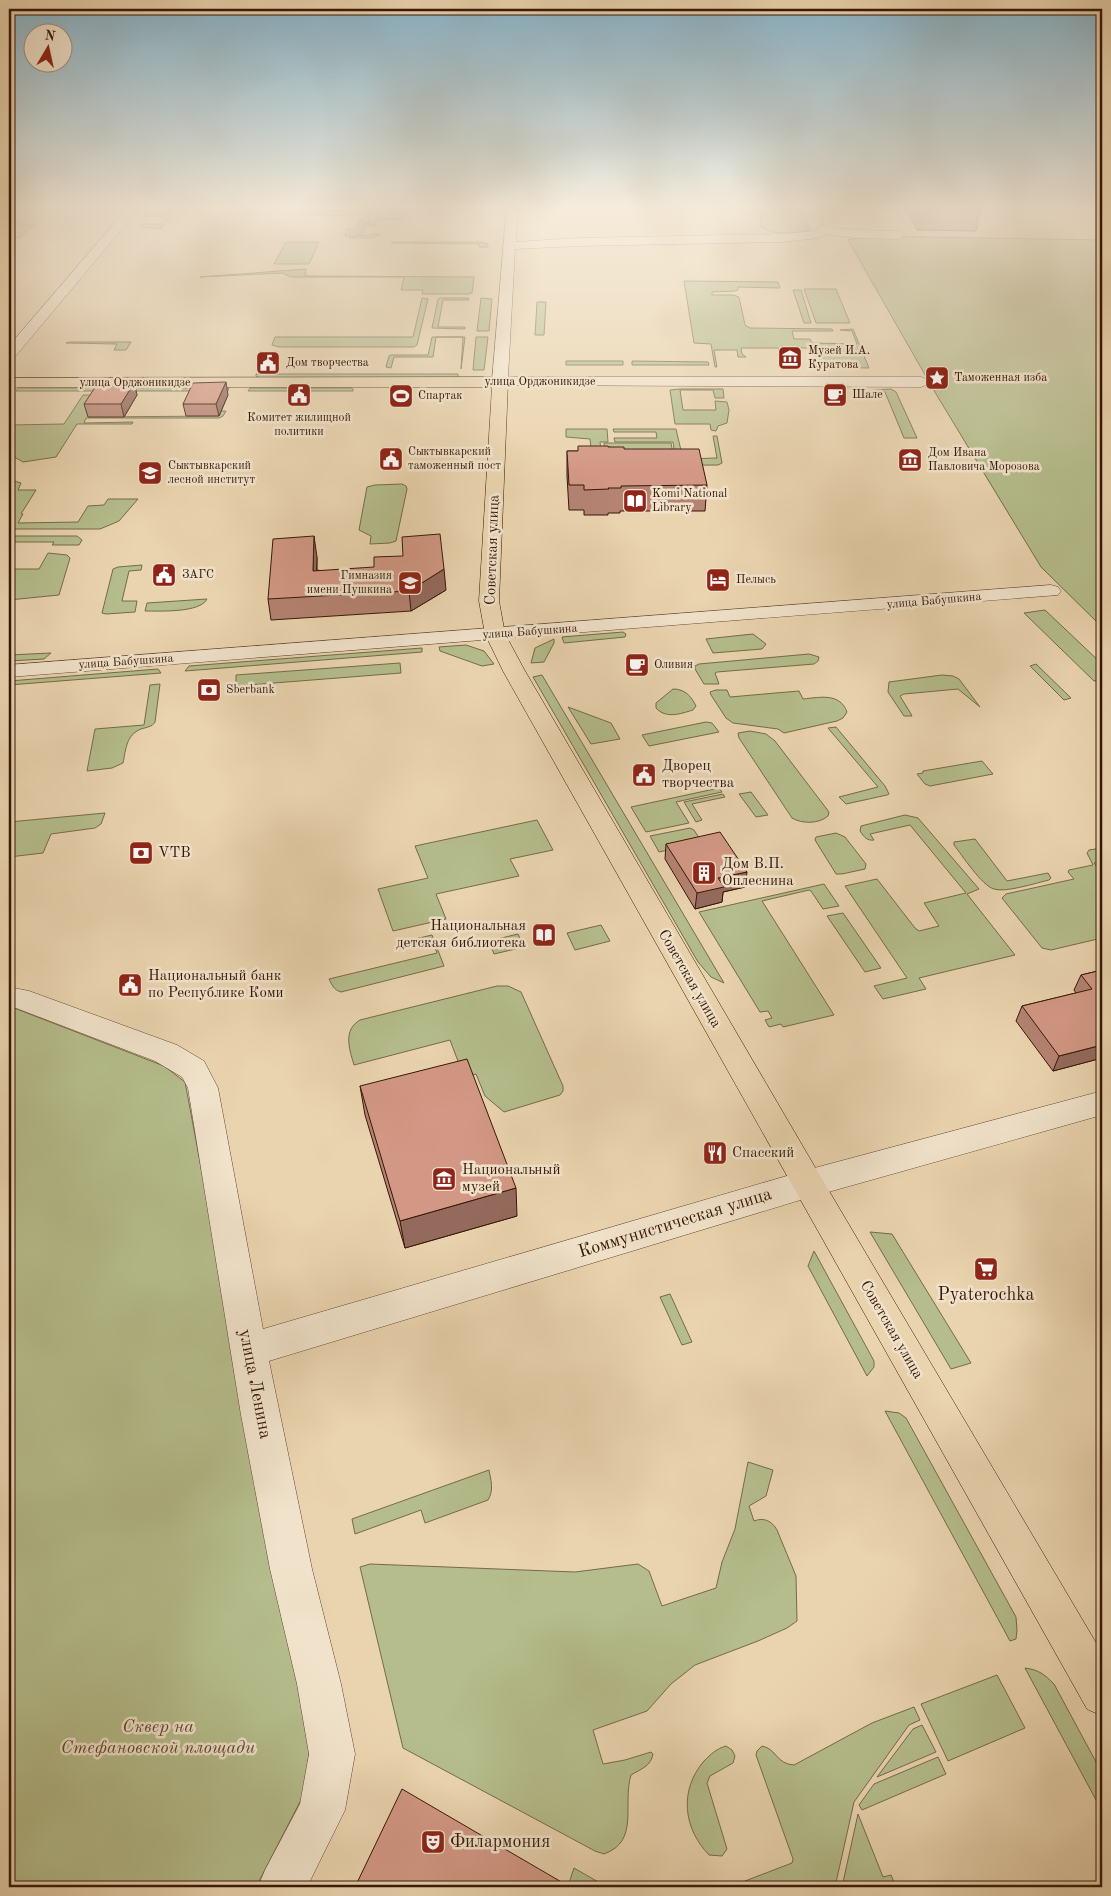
<svg xmlns="http://www.w3.org/2000/svg" width="1111" height="1896" viewBox="0 0 1111 1896" font-family="'Old Standard TT',serif">
	<style>
		.green { fill: #b5bd8c; stroke: #766a4a }
		.lines { fill: none; stroke-linecap: round; stroke-linejoin: round }
		.minor-casing { stroke: #634632; stroke-width: 1 }
		.major-casing { stroke: #361708; stroke-width: 1 }
		.minor { fill: #f1e3cb; fill-rule: evenodd }
		.major { fill: #ead4af; fill-rule: evenodd }
		.wall { fill: #b58372; stroke: #361708 }
		.shaded-wall { fill: #946a5d; stroke: #361708 }
		.building { fill: #d39885; stroke: #361708 }
		.labels { text-anchor: middle; dominant-baseline: central; stroke-width: 5; stroke-linejoin: round; paint-order: stroke }
		.far-poi-label { font-size: 12px; fill: #361708; stroke: #f1e3cb; text-anchor: start }
		.far-street-label { font-size: 12px; fill: #361708; stroke: #f1e3cb }
		.street-label { font-size: 15px; fill: #361708; stroke: #f1e3cb }
		.poi-label { font-size: 15px; fill: #361708; stroke: #f1e3cb; text-anchor: start }
		.near-street-label { font-size: 18px; fill: #361708; stroke: #f1e3cb }
		.near-poi-label { font-size: 18px; fill: #361708; stroke: #f1e3cb }
		.near-park-label { font-size: 18px; font-style: italic; fill: #5c4930; stroke: #f1e3cb }
	</style>
	<rect width="100%" height="100%" fill="#ead4af"/>
	<filter id="stains"><feTurbulence type="fractalNoise" baseFrequency=".004" numOctaves="4"/><feColorMatrix values="0 0 0 0 .2 0 0 0 0 .09 0 0 0 0 .02 0 0 0 .5 -.17"/></filter>
	<radialGradient id="worn" r=".72"><stop offset=".6" stop-color="#630" stop-opacity="0"/><stop offset="1" stop-color="#630" stop-opacity=".3"/></radialGradient>
	<!-- green -->
	<path class="green" d="M9 205H104L83 208H9Z
		M761 205H799L810 230C794 233 774 236 761 227Z
		M257 210 406 211 413 213 403 215 401 219 377 220 374 226H368L370 216 245 214Z
		M170 211H175L161 229 141 227 142 224H159L165 217 144 216 147 212Z
		M360 219 367 222 363 233 356 236 381 234 372 238H349L355 236H345L347 229H355Z
		M9 224H34L20 238H9Z
		M865 236 1102 240V627L1041 567 936 394 848 240Z
		M286 242H319L309 264H274Z
		M394 242H481L488 244V247H479V244L391 243Z
		M306 269 305 276 474 277 472 293 469 294H422L423 290H401L404 277H290L283 273 200 277Z
		M684 281 778 282 780 288 738 287V290L735 291 712 292V295H733L739 297 745 325 750 328 832 329 833 331H792L794 339H810L812 343 857 344 852 331 840 330 853 329 869 368 822 367 819 357H816L812 348H796L797 354H780L778 348H741L742 354 746 357H738L737 350H714L717 367H715L711 344 694 343Z
		M804 289H836L850 323H816Z
		M793 290H801L811 323H804Z
		M422 298 428 299 417 345 414 347H279L272 345 275 337H413Z
		M441 298H468L469 300H443L438 327H465V329L432 328 438 299Z
		M481 298 492 299 489 331H477Z
		M537 302H546L544 335H535Z
		M432 337H465L461 369 463 337H436L433 357H394L391 368 386 367 389 356 391 355H428Z
		M476 337H488L484 370H473Z
		M70 342H131L126 350H114L117 344 66 343Z
		M566 361H623V365H566Z
		M632 361 708 362 709 365H632Z
		M256 374H458V378H260L256 376Z
		M18 388H229L228 391H16Z
		M250 388H351L353 389V391H248Z
		M680 389H723L724 398H715L713 390H680L683 410H716L715 401 727 402 729 410 727 423 718 426 716 431 711 430 710 424H675L670 390Z
		M891 389 896 392 917 438H904L885 392 874 391 873 390Z
		M83 395H101L88 417 218 416 221 411H226L223 416 219 418H86L84 423 133 422 132 424H77L56 457 23 462 9 454V425L64 424Z
		M566 429H607L608 442H600L602 460H676L673 442H615L614 438H657L656 432H614L613 429H676L683 459 717 458 713 436H717L722 463 718 465 593 466 590 439 566 437Z
		M604 443H671L674 459H605Z
		M14 481 21 483 18 490H36L21 514H23L18 523 78 522 88 506 104 505 108 499H138L119 521 100 529H9V483Z
		M402 484 406 486 407 489 396 541 390 543 370 544 371 536 359 530 367 487 375 485Z
		M11 536H77L82 540 79 545H52L54 542H9Z
		M48 553 67 555 70 558 59 595 9 600V569H39Z
		M142 565 141 570 129 571 122 601H137L135 612 106 614 102 613 113 569 118 567Z
		M207 599C200 613 160 611 145 611L147 603Z
		M1045 610 1102 664V680L1094 681 1024 613Z
		M623 632 626 634 625 637 564 643 562 637Z
		M753 634 766 644 762 649 713 653 706 639Z
		M554 639V643L544 662 531 663 535 648Z
		M466 645 484 651 494 664 482 666 440 651 439 647Z
		M422 648V652L185 671 189 666Z
		M51 653 44 659 9 661V655Z
		M809 654 819 657 818 661 814 664 717 672 715 673 719 684H704L695 669V666L699 664Z
		M400 663 401 673 236 686V675Z
		M1036 664 1071 698 1064 700 1030 666Z
		M158 669 161 673 9 685V681Z
		M542 675 724 983 711 977 698 962 533 677Z
		M942 675 953 676 959 679 980 707 958 689 904 694 900 696 911 714 912 716H904L888 692 889 682Z
		M160 684 155 722C152 727 147 727 141 729 126 735 126 749 123 763L112 768 87 771 95 729 144 725 150 685Z
		M673 689C685 689 691 696 696 706L693 710C680 714 666 719 656 708V703Z
		M716 690H727L730 697 799 691 803 699C821 697 840 693 847 712L843 718 837 721 784 733 778 729 733 723 726 718 711 695 710 692Z
		M568 707 611 723 620 739 591 744Z
		M706 722 712 723 719 732 649 746 642 735Z
		M836 727 885 786 889 794 887 795 846 804 839 797 878 787 828 728Z
		M750 731 766 734 775 741 829 812 828 816C819 824 802 824 792 818L739 738 738 733Z
		M982 761 993 774 930 786 925 784 917 774 923 773V771Z
		M719 788 722 792 676 802 689 823 646 832 631 807Z
		M751 792 768 815 756 817 739 794Z
		M723 794 725 797 692 804 702 820 696 822 684 802Z
		M105 813 101 824 95 828 51 834 43 853 9 857V822Z
		M905 815 918 818 979 889 967 894 1015 955 919 978 926 989 883 999 874 986 907 978 845 886 877 879 915 928 919 931 939 926 924 903 966 893 910 825 870 834 874 840C867 841 864 837 860 831L861 826Z
		M537 820 553 850 510 859 519 876 436 894 446 919 393 931 378 889 428 878 415 846Z
		M690 828 694 830 701 841 700 843 659 852 650 836Z
		M836 833 845 837 866 864 865 869 842 874H836L833 869 815 840 816 837Z
		M975 839 1007 881 1048 873 1051 878 1049 880C1036 883 1005 893 994 889 982 886 962 855 954 845V842Z
		M1102 848V861L1094 863 1102 872V938L1051 950 1042 948 1002 898 1006 894 1074 879 1068 872 1069 870 1093 865 1087 853 1089 850Z
		M824 884 839 906 823 909 811 891 809 890 762 901 834 1015 783 1027 781 1024 769 1027 765 1020 772 1018 768 1011 760 1012 699 912Z
		M843 913 881 968 865 972 827 916Z
		M601 925 610 941 575 950 567 933Z
		M518 934 524 947 494 954 489 941Z
		M432 935 444 966 341 992C334 990 332 985 329 979L437 953 431 938 399 946 398 943Z
		M497 986H508L521 992 563 1086V1091L560 1095 504 1112 485 1096 476 1074 464 1077 450 1040 354 1065C349 1048 343 1030 360 1020Z
		M9 1006 164 1066 185 1082 310 1747 304 1794 256 1887H9Z
		M870 1232 892 1234 971 1363 951 1369Z
		M814 1251 874 1361V1367L867 1376 808 1266Z
		M670 1294 692 1342 682 1345 660 1297Z
		M885 1411 899 1413 906 1418 1016 1617 1017 1630 1016 1639 1010 1641Z
		M748 1462 773 1470 766 1496 749 1506 754 1521C764 1517 772 1521 777 1530L796 1576 797 1621 787 1628 758 1641 695 1665 671 1684 647 1711 593 1730 603 1764 625 1760 651 1752 653 1754C651 1766 641 1769 631 1775 622 1805 640 1841 604 1854L595 1851 403 1748 360 1567 370 1564 575 1572 638 1564 649 1571 662 1606 716 1588 722 1562 735 1529Z
		M489 1470C491 1481 494 1490 488 1500L425 1523 421 1510 355 1534 352 1519Z
		M1025 1668C1039 1670 1044 1674 1054 1684L1102 1773V1811Z
		M997 1675 1025 1728 948 1761 921 1704Z
		M914 1707 920 1720 909 1725 854 1802 835 1887H802L787 1883H769L761 1887H746L745 1881 792 1863 793 1859 756 1755 757 1751 762 1746C777 1749 776 1764 794 1765L872 1723Z
		M922 1725 936 1752 877 1777 913 1729Z
		M726 1746 732 1750 735 1756 733 1763 710 1776 707 1783 727 1849 722 1856 709 1855C683 1828 679 1790 704 1761 711 1754 716 1749 726 1746Z
		M938 1757 946 1774 862 1810 859 1805 874 1784Z
		M858 1814 883 1877 891 1875 896 1887H842Z
		M574 1868 607 1887H569L568 1886Z"/>
	<g class="lines">
		<defs>
			<path id="minor" d="M130 205H142L14 358 9 359V346Z
				M507 205H518L516 242 578 238 783 234 815 231 824 224 816 205H826L836 224 833 228 855 230 899 231 905 235 899 239 855 238 827 234 818 238 783 242 578 246 515 249 508 377H921L926 379 929 382 926 385 921 387 495 385 492 382Z
				M1051 585 1058 587 1061 591 1058 595 9 677V665Z
				M9 987 29 991 177 1045 204 1061 218 1088 263 1329 807 1170 1102 1091V1115L807 1198 269 1361 312 1569 341 1684 355 1754 345 1810 307 1887H258L265 1870 300 1804 309 1754 297 1684 270 1569 241 1415 188 1088 182 1077 155 1061 16 1008 9 1007Z"/>
			<path id="major" d="M500 377 505 379 508 382 499 601 505 634 525 671 819 1174 1102 1653V1716L1087 1709 503 671 485 634 479 601 492 387H9V378Z"/>
		</defs>
		<!-- minor casing -->
		<use href="#minor" class="minor-casing"/>
		<!-- major casing -->
		<use href="#major" class="major-casing"/>
		<!-- minor -->
		<use href="#minor" class="minor"/>
		<!-- major -->
		<use href="#major" class="major"/>
	</g>
	<!-- wall -->
	<path class="wall" d="M905 205H981L976 231 917 230Z
		M134 383 137 395 124 417H88L84 404Z
		M228 395 219 416H186L183 404Z
		M608 447 624 449 707 485 705 511H620V513H608V515H584V510H569L567 476V451H578Z
		M317 557V570L446 590 411 611 271 620 268 599Z
		M666 844 745 887 723 892 722 902 695 909 665 859Z
		M1102 970V1058L1053 1071 1016 1021 1022 1006 1076 993 1074 990 1081 975Z
		M360 1086 517 1216 405 1248 365 1115Z"/>
	<!-- shaded-wall -->
	<path class="shaded-wall" d="M226 382 228 395 219 416 216 404Z
		M134 383 137 395 124 417 121 404Z
		M314 536 317 557 316 591 313 571Z
		M444 569 446 590 411 611 409 591Z
		M747 872 745 887 723 892 722 902 695 909 697 893 718 878Z
		M1102 1045V1058L1053 1071 1059 1056Z
		M516 1188 517 1216 405 1248 400 1221Z"/>
	<!-- building -->
	<path class="building" d="M226 382 216 404H183L193 383Z
		M98 383H134L121 404H84Z
		M578 446H608V447H624V449H699L707 485 621 486V488H608L609 489 584 490V485H569L567 451H578Z
		M440 534 444 569 409 591 268 599 273 539 314 536 313 571 374 567V557L403 556 402 537Z
		M720 832 747 872 718 878 724 887 697 893 666 844Z
		M1102 970V1045L1059 1056 1022 1006 1092 989 1081 975Z
		M467 1059 516 1188 400 1221 360 1086Z
		M402 1789 570 1887H355Z"/>
	<!-- sky -->
	<linearGradient id="sky" x2="0" y2="1"><stop stop-color="#88b6ce"/><stop offset="0.44" stop-color="#f6ecdb"/><stop offset="1" stop-color="#f6ecdb" stop-opacity="0"/></linearGradient>
	<rect width="1111" height="470" fill="url(#sky)"/>
	<!-- icons -->
	<defs>
		<symbol id="museum-square" viewBox="-11 -11 22 22"><rect x="-9" y="-9" width="18" height="18" rx="4" fill="#8f2418" stroke="#f1e3cb"/><path d="M0-6L6-3V-2H-6V-3ZM-5-1h2V3h-2ZM-1-1h2V3h-2ZM3-1h2V3H3ZM-6 4H6V6H-6Z" fill="#fff"/></symbol>
		<symbol id="civic-square" viewBox="-11 -11 22 22"><rect x="-9" y="-9" width="18" height="18" rx="4" fill="#8f2418" stroke="#f1e3cb"/><path d="M-.6-6.5H3V-4.5H.6V-3L4-1V1h2V6H-6V1h2V-1L-.6-3ZM-1.2 2.5V6h2.4V2.5Z" fill="#fff"/></symbol>
		<symbol id="sight-square" viewBox="-11 -11 22 22"><rect x="-9" y="-9" width="18" height="18" rx="4" fill="#8f2418" stroke="#f1e3cb"/><path d="M0-6L1.8-2.2L6-1.7L2.9 1.2L3.7 5.4L0 3.3L-3.7 5.4L-2.9 1.2L-6-1.7L-1.8-2.2Z" fill="#fff"/></symbol>
		<symbol id="cafe-square" viewBox="-11 -11 22 22"><rect x="-9" y="-9" width="18" height="18" rx="4" fill="#8f2418" stroke="#f1e3cb"/><path d="M-5.5-4.5H6V0H3Q3 3.5 0 3.5H-2.5Q-5.5 3.5-5.5 0ZM3-3.2v2h1.7v-2ZM-6 4.5H4V6H-6Z" fill="#fff"/></symbol>
		<symbol id="stadium-square" viewBox="-11 -11 22 22"><rect x="-9" y="-9" width="18" height="18" rx="4" fill="#8f2418" stroke="#f1e3cb"/><path d="M0-5a6.5 5 0 1 0 0 10a6.5 5 0 1 0 0-10ZM-3.5-1.8h7v3.6h-7Z" fill="#fff"/></symbol>
		<symbol id="university-square" viewBox="-11 -11 22 22"><rect x="-9" y="-9" width="18" height="18" rx="4" fill="#8f2418" stroke="#f1e3cb"/><path d="M0-5L7-2L0 1L-7-2ZM-4 1L0 2.5L4 1V4Q0 6-4 4Z" fill="#fff"/></symbol>
		<symbol id="library-square" viewBox="-11 -11 22 22"><rect x="-9" y="-9" width="18" height="18" rx="4" fill="#8f2418" stroke="#f1e3cb"/><path d="M-6-4Q-3-5.5-.7-3.5V5Q-3 3-6 4ZM6-4Q3-5.5 .7-3.5V5Q3 3 6 4Z" fill="#fff"/></symbol>
		<symbol id="hotel-square" viewBox="-11 -11 22 22"><rect x="-9" y="-9" width="18" height="18" rx="4" fill="#8f2418" stroke="#f1e3cb"/><path d="M-6-4.5h1.5V1H6V5H4.5V3h-9V5H-6ZM-4 0a1.8 1.8 0 1 1 3.6 0ZM.5 0V-2.5h3Q6-2.5 6 0Z" fill="#fff"/></symbol>
		<symbol id="school-square" viewBox="-11 -11 22 22"><rect x="-9" y="-9" width="18" height="18" rx="4" fill="#8f2418" stroke="#f1e3cb"/><path d="M0-5L7-2L0 1L-7-2ZM-4 1L0 2.5L4 1V4Q0 6-4 4Z" fill="#fff"/></symbol>
		<symbol id="bank-square" viewBox="-11 -11 22 22"><rect x="-9" y="-9" width="18" height="18" rx="4" fill="#8f2418" stroke="#f1e3cb"/><path d="M-6-4H6V4H-6ZM0-2.3a2.3 2.3 0 1 0 0 4.6a2.3 2.3 0 1 0 0-4.6Z" fill="#fff"/></symbol>
		<symbol id="building-square" viewBox="-11 -11 22 22"><rect x="-9" y="-9" width="18" height="18" rx="4" fill="#8f2418" stroke="#f1e3cb"/><path d="M-4-6H4V6H1V3H-1V6H-4ZM-2.5-4.3h1.7v1.8h-1.7ZM.8-4.3h1.7v1.8H.8ZM-2.5-1h1.7V.8h-1.7ZM.8-1h1.7V.8H.8Z" fill="#fff"/></symbol>
		<symbol id="restaurant-square" viewBox="-11 -11 22 22"><rect x="-9" y="-9" width="18" height="18" rx="4" fill="#8f2418" stroke="#f1e3cb"/><path d="M-5-6h1v4h1v-4h1v4h1v-4h1v5L-1.5 .5V6h-2V.5L-5-1ZM5-6V6H3V1.5H1.5Q1.5-4 5-6Z" fill="#fff"/></symbol>
		<symbol id="supermarket-square" viewBox="-11 -11 22 22"><rect x="-9" y="-9" width="18" height="18" rx="4" fill="#8f2418" stroke="#f1e3cb"/><path d="M-6-5.5h2.5l.6 2H6L4.5 2H-2.5L-4.4-4H-6ZM-1.5 3.2a1.3 1.3 0 1 0 .1 0ZM3 3.2a1.3 1.3 0 1 0 .1 0Z" fill="#fff"/></symbol>
		<symbol id="theatre-square" viewBox="-11 -11 22 22"><rect x="-9" y="-9" width="18" height="18" rx="4" fill="#8f2418" stroke="#f1e3cb"/><path d="M-5-5.5Q0-4 5-5.5V0Q5 5 0 6Q-5 5-5 0ZM-3.3-2.5H-1v1.5H-3.3ZM1-2.5H3.3v1.5H1ZM-2.8 1Q0 5.5 2.8 1Z" fill="#fff"/></symbol>
	</defs>
	<g fill-rule="evenodd">
		<use href="#museum-square" x="776" y="344" width="28" height="28"/>
		<use href="#civic-square" x="254" y="349" width="28" height="28"/>
		<use href="#sight-square" x="923" y="364" width="28" height="28"/>
		<use href="#civic-square" x="285" y="381" width="28" height="28"/>
		<use href="#cafe-square" x="821" y="381" width="28" height="28"/>
		<use href="#stadium-square" x="387" y="382" width="28" height="28"/>
		<use href="#civic-square" x="377" y="445" width="28" height="28"/>
		<use href="#museum-square" x="896" y="446" width="28" height="28"/>
		<use href="#university-square" x="136" y="459" width="28" height="28"/>
		<use href="#library-square" x="621" y="487" width="28" height="28"/>
		<use href="#civic-square" x="150" y="561" width="28" height="28"/>
		<use href="#hotel-square" x="704" y="566" width="28" height="28"/>
		<use href="#school-square" x="396" y="569" width="28" height="28"/>
		<use href="#cafe-square" x="623" y="651" width="28" height="28"/>
		<use href="#bank-square" x="195" y="676" width="28" height="28"/>
		<use href="#civic-square" x="630" y="761" width="28" height="28"/>
		<use href="#bank-square" x="127" y="839" width="28" height="28"/>
		<use href="#building-square" x="690" y="859" width="28" height="28"/>
		<use href="#library-square" x="530" y="921" width="28" height="28"/>
		<use href="#civic-square" x="116" y="971" width="28" height="28"/>
		<use href="#restaurant-square" x="701" y="1139" width="28" height="28"/>
		<use href="#museum-square" x="430" y="1165" width="28" height="28"/>
		<use href="#supermarket-square" x="972" y="1255" width="28" height="28"/>
		<use href="#theatre-square" x="419" y="1828" width="28" height="28"/>
	</g>
	<g class="labels">
		<!-- far-poi labels -->
		<g class="far-poi-label">
			<text x="808" y="351">Музей И.А.<tspan x="808" dy="14">Куратова</tspan></text>
			<text x="286" y="363">Дом творчества</text>
			<text x="954" y="378">Таможенная изба</text>
			<text x="852" y="395">Шале</text>
			<text x="418" y="396">Спартак</text>
			<text x="299" y="418" text-anchor="middle">Комитет жилищной<tspan x="299" dy="14">политики</tspan></text>
			<text x="408" y="452">Сыктывкарский<tspan x="408" dy="14">таможенный пост</tspan></text>
			<text x="928" y="453">Дом Ивана<tspan x="928" dy="14">Павловича Морозова</tspan></text>
			<text x="168" y="466">Сыктывкарский<tspan x="168" dy="14">лесной институт</tspan></text>
			<text x="652" y="494">Komi National<tspan x="652" dy="14">Library</tspan></text>
			<text x="182" y="575">ЗАГС</text>
			<text x="392" y="576" text-anchor="end">Гимназия<tspan x="392" dy="14">имени Пушкина</tspan></text>
			<text x="736" y="580">Пелысь</text>
			<text x="654" y="665">Оливия</text>
			<text x="226" y="690">Sberbank</text>
		</g>
		<!-- far-street labels -->
		<g class="far-street-label">
			<text x="540" y="382">улица Орджоникидзе</text>
			<text x="135" y="383">улица Орджоникидзе</text>
			<text transform="translate(934 601) rotate(-5)">улица Бабушкина</text>
			<text transform="translate(530 632) rotate(-4)">улица Бабушкина</text>
			<text transform="translate(126 662) rotate(-4)">улица Бабушкина</text>
		</g>
		<!-- street labels -->
		<g class="street-label">
			<text transform="translate(493 550) rotate(-88)">Советская улица</text>
			<text transform="translate(689 979) rotate(60)">Советская улица</text>
			<text transform="translate(891 1330) rotate(60)">Советская улица</text>
		</g>
		<!-- poi labels -->
		<g class="poi-label">
			<text x="662" y="766">Дворец<tspan x="662" dy="17">творчества</tspan></text>
			<text x="158" y="853">VTB</text>
			<text x="722" y="864">Дом В.П.<tspan x="722" dy="17">Оплеснина</tspan></text>
			<text x="526" y="926" text-anchor="end">Национальная<tspan x="526" dy="17">детская библиотека</tspan></text>
			<text x="148" y="976">Национальный банк<tspan x="148" dy="17">по Республике Коми</tspan></text>
			<text x="732" y="1153">Спасский</text>
			<text x="462" y="1170">Национальный<tspan x="462" dy="17">музей</tspan></text>
		</g>
		<!-- near-street labels -->
		<g class="near-street-label">
			<text transform="translate(675 1223) rotate(-17)">Коммунистическая улица</text>
			<text transform="translate(255 1384) rotate(79)">улица Ленина</text>
		</g>
		<!-- near-poi labels -->
		<g class="near-poi-label">
			<text x="986" y="1295">Pyaterochka</text>
			<text x="450" y="1842" text-anchor="start">Филармония</text>
		</g>
		<!-- near-park labels -->
		<g class="near-park-label">
			<text x="158" y="1727">Сквер на<tspan x="158" dy="21">Стефановской площади</tspan></text>
		</g>
	</g>
	<!-- margin -->
	<rect width="1111" height="1896" fill="none" stroke="#ead4af" stroke-width="30"/>
	<rect x="10" y="10" width="1091" height="1876" fill="none" stroke="#361708" stroke-width="2.5"/>
	<rect x="15" y="15" width="1081" height="1866" fill="none" stroke="#361708"/>
	<!-- north arrow -->
	<g transform="translate(48 48) rotate(9)"><circle r="24" fill="#f1e3cb" stroke="#a6917d"/>
	<path d="M0-4L9 19L0 12L-9 19Z" fill="#8f2418"/>
	<text y="-8" font-size="14" font-weight="bold" text-anchor="middle" fill="#361708">N</text>
	</g>
	<rect width="100%" height="100%" filter="url(#stains)"/>
	<rect width="100%" height="100%" fill="url(#worn)"/>
</svg>
